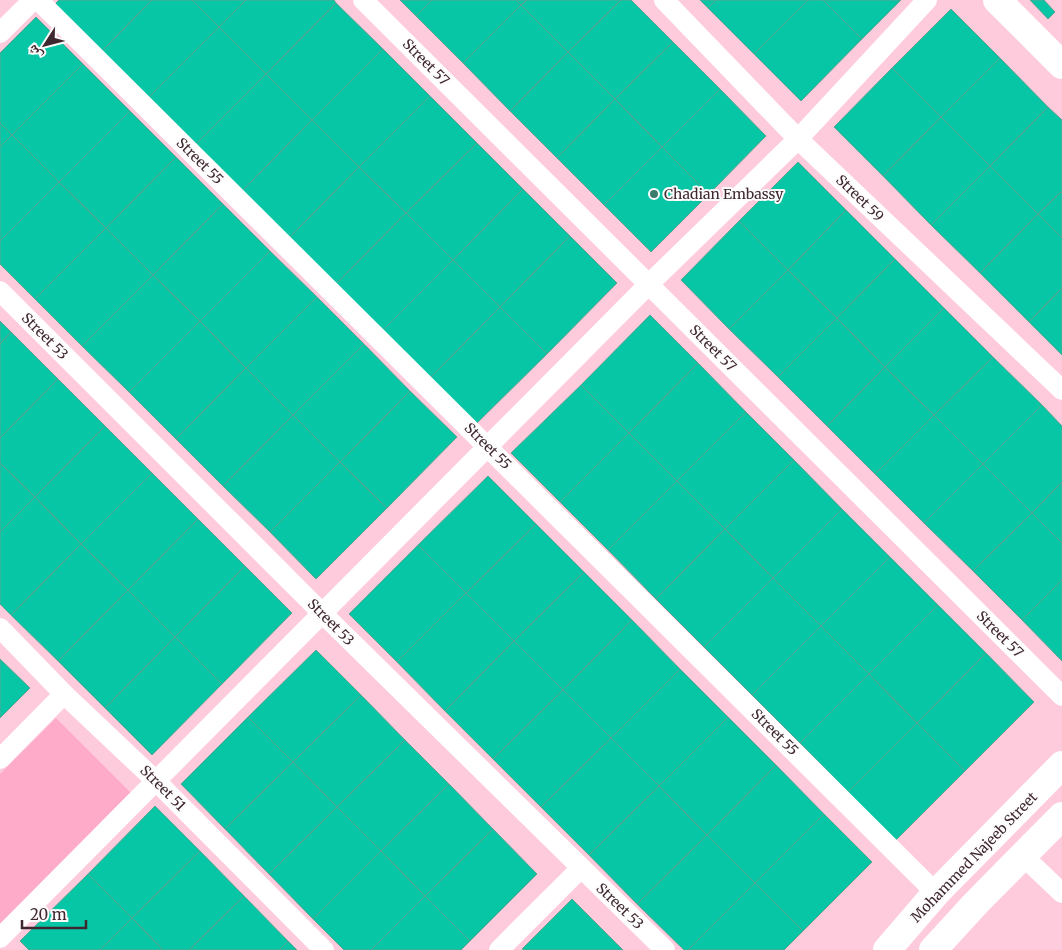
<svg xmlns="http://www.w3.org/2000/svg" width="1062" height="950" viewBox="0 0 1062 950" font-family="Merriweather,'Noto Naskh Arabic',serif">
	<style>
		.green { fill: #feabca }
		.building { fill: #07c6a6; stroke: #5ca391 }
		.lines { fill: none; stroke-linecap: round; stroke-linejoin: round }
		.street { stroke: #fff; stroke-width: 20 }
		.secondary { stroke: #fff; stroke-width: 28 }
		.poi-dot { fill: #3a7c6c; stroke: #fcfcfc; stroke-width: 2 }
		.labels { text-anchor: middle; dominant-baseline: central; stroke-width: 4; stroke-linejoin: round; paint-order: stroke }
		.street-label { font-size: 14px; fill: #3f2730; stroke: #fcfcfc }
		.poi-label { font-size: 14px; fill: #3f2730; stroke: #fcfcfc; text-anchor: start }
	</style>
	<rect width="100%" height="100%" fill="#fecbdd"/>
	<!-- green -->
	<path class="green" d="M56 718 132 794 0 926V774Z"/>
	<!-- building -->
	<path class="building" d="M59 0H152L102 51 55 4Z
		M152 0H192L219 27 148 98 102 51Z
		M192 0H246L219 27Z
		M246 0H334L336 3 266 74 219 27Z
		M400 0H432L416 16Z
		M432 0H516L521 5 463 63 416 16Z
		M516 0H527L521 5Z
		M527 0H621L568 52 521 5Z
		M621 0H631L673 42 615 99 568 52Z
		M700 0H716L708 8Z
		M716 0H808L754 54 708 8Z
		M808 0H823L862 39 801 101 754 54Z
		M823 0H901L862 39Z
		M1030 0H1044L1055 12 1048 19Z
		M336 3 383 49 312 120 266 74Z
		M521 5 568 52 510 111 463 63Z
		M951 9 1000 58 941 117 892 68Z
		M36 17 83 64 12 135 0 123V53Z
		M219 27 266 74 196 144 148 98Z
		M673 42 720 89 662 147 615 99Z
		M383 49 430 96 359 167 312 120Z
		M568 52 615 99 557 158 510 111Z
		M1000 58 1048 107 990 166 941 117Z
		M83 64 130 111 59 182 12 135Z
		M892 68 941 117 883 176 834 127Z
		M266 74 312 120 242 191 196 144Z
		M720 89 766 136 709 194 662 147Z
		M430 96 477 143 406 213 359 167Z
		M615 99 662 147 604 205 557 158Z
		M1048 107 1062 120V191L1038 214 990 166Z
		M130 111 176 157 106 228 59 182Z
		M941 117 990 166 931 225 883 176Z
		M312 120 359 167 289 238 242 191Z
		M0 123 12 135 0 147Z
		M12 135 59 182 0 241V147Z
		M477 143 523 189 453 260 406 213Z
		M662 147 709 194 651 252 604 205Z
		M176 157 223 204 153 275 106 228Z
		M798 162 846 210 788 270 739 221Z
		M990 166 1038 214 980 273 931 225Z
		M359 167 406 213 336 284 289 238Z
		M59 182 106 228 35 299 0 264V241Z
		M523 189 570 236 500 307 453 260Z
		M1062 191V238L1038 214Z
		M223 204 270 251 200 321 153 275Z
		M846 210 895 259 837 318 788 270Z
		M406 213 453 260 382 331 336 284Z
		M1038 214 1062 238V288L1029 322 980 273Z
		M739 221 788 270 729 329 681 280Z
		M106 228 153 275 82 346 35 299Z
		M570 236 617 283 547 354 500 307Z
		M270 251 317 297 246 368 200 321Z
		M895 259 944 308 885 367 837 318Z
		M453 260 500 307 430 378 382 331Z
		M788 270 837 318 778 377 729 329Z
		M153 275 200 321 129 392 82 346Z
		M1062 288V355L1029 322Z
		M317 297 364 344 293 415 246 368Z
		M500 307 547 354 476 424 430 378Z
		M944 308 993 357 934 415 885 367Z
		M650 315 698 363 629 433 581 385Z
		M837 318 885 367 827 426 778 377Z
		M0 321 11 332 0 344Z
		M200 321 246 368 176 439 129 392Z
		M11 332 58 379 0 438V344Z
		M364 344 410 391 340 462 293 415Z
		M993 357 1042 405 983 464 934 415Z
		M698 363 746 412 677 481 629 433Z
		M885 367 934 415 875 474 827 426Z
		M246 368 293 415 223 486 176 439Z
		M58 379 105 426 35 497 0 463V438Z
		M581 385 629 433 560 502 511 453Z
		M410 391 457 437 387 508 340 462Z
		M1042 405 1062 426V482L1032 513 983 464Z
		M746 412 794 460 725 529 677 481Z
		M293 415 340 462 270 532 223 486Z
		M934 415 983 464 924 523 875 474Z
		M105 426 152 473 81 544 35 497Z
		M629 433 677 481 608 550 560 502Z
		M794 460 842 509 773 578 725 529Z
		M340 462 387 508 316 579 270 532Z
		M0 463 35 497 0 532Z
		M983 464 1032 513 973 571 924 523Z
		M152 473 198 519 128 590 81 544Z
		M488 476 536 524 466 593 418 545Z
		M677 481 725 529 656 599 608 550Z
		M1062 482V543L1032 513Z
		M35 497 81 544 11 615 0 604V532Z
		M842 509 890 557 821 626 773 578Z
		M1032 513 1062 543V580L1022 620 973 571Z
		M198 519 245 566 175 637 128 590Z
		M536 524 584 572 514 641 466 593Z
		M725 529 773 578 704 647 656 599Z
		M81 544 128 590 58 661 11 615Z
		M418 545 466 593 397 662 349 614Z
		M890 557 938 605 869 674 821 626Z
		M245 566 292 613 222 684 175 637Z
		M584 572 632 620 563 690 514 641Z
		M773 578 821 626 752 695 704 647Z
		M1062 580V661L1022 620Z
		M128 590 175 637 105 708 58 661Z
		M466 593 514 641 445 711 397 662Z
		M938 605 986 653 917 723 869 674Z
		M632 620 680 669 611 738 563 690Z
		M821 626 869 674 800 743 752 695Z
		M175 637 222 684 152 755 105 708Z
		M514 641 563 690 493 759 445 711Z
		M316 650 361 695 293 762 248 717Z
		M986 653 1034 702 965 771 917 723Z
		M0 659 30 688 0 718Z
		M680 669 728 717 659 786 611 738Z
		M869 674 917 723 848 792 800 743Z
		M563 690 611 738 541 807 493 759Z
		M361 695 405 740 337 807 293 762Z
		M248 717 293 762 225 829 181 784Z
		M728 717 776 765 707 835 659 786Z
		M917 723 965 771 896 840 848 792Z
		M611 738 659 786 589 855 541 807Z
		M405 740 449 784 381 851 337 807Z
		M293 762 337 807 269 874 225 829Z
		M776 765 824 814 755 883 707 835Z
		M449 784 493 829 425 896 381 851Z
		M659 786 707 835 637 904 589 855Z
		M155 806 200 851 132 918 88 874Z
		M337 807 381 851 313 919 269 874Z
		M824 814 872 862 803 931 755 883Z
		M493 829 537 874 470 941 425 896Z
		M707 835 755 883 688 950H684L637 904Z
		M200 851 244 896 189 950H163L132 918Z
		M381 851 425 896 371 950H344L313 919Z
		M88 874 132 918 100 950H29L20 941Z
		M755 883 803 931 784 950H688Z
		M244 896 288 941 279 950H189Z
		M425 896 470 941 461 950H371Z
		M572 899 623 950H524L522 949Z
		M132 918 163 950H100Z
		M288 941 297 950H279Z"/>
	<g class="lines">
		<!-- street -->
		<path class="street" d="M38 0 936 893
			M363 0 1062 696
			M664 0 798 139 1062 390
			M0 33 33 0
			M0 291 323 614 665 950
			M0 628 64 694 156 781 324 950
			M0 759 64 694
			M1023 856 1062 893
			M0 938 649 284 798 139 927 0
			M499 950 581 868"/>
		<!-- secondary -->
		<path class="secondary" d="M997 0 1062 65
			M887 950 936 893 1062 765
			M933 950 976 903 1062 816"/>
	</g>
	<!-- markers -->
	<circle class="poi-dot" cx="654" cy="194" r="5"/>
	<g class="labels">
		<!-- street labels -->
		<g class="street-label">
			<text transform="translate(426 62) rotate(45)">Street 57</text>
			<text transform="translate(200 161) rotate(45)">Street 55</text>
			<text transform="translate(860 198) rotate(44)">Street 59</text>
			<text transform="translate(45 336) rotate(45)">Street 53</text>
			<text transform="translate(713 348) rotate(45)">Street 57</text>
			<text transform="translate(488 446) rotate(45)">Street 55</text>
			<text transform="translate(331 622) rotate(45)">Street 53</text>
			<text transform="translate(1000 634) rotate(45)">Street 57</text>
			<text transform="translate(775 732) rotate(45)">Street 55</text>
			<text transform="translate(163 788) rotate(45)">Street 51</text>
			<text transform="translate(974 857) rotate(-46)">Mohammed Najeeb Street</text>
			<text transform="translate(620 906) rotate(44)">Street 53</text>
		</g>
		<!-- poi labels -->
		<g class="poi-label">
			<text x="664" y="194">Chadian Embassy</text>
		</g>
	</g>
	<!-- north arrow -->
	<g transform="translate(45 45) rotate(234)" stroke="#fcfcfc" stroke-width="4" paint-order="stroke">
	<path d="M0-4L9 19L0 12L-9 19Z" fill="#3f2730"/>
	<text y="-8" font-size="14" font-weight="bold" text-anchor="middle" fill="#3f2730">ش</text>
	</g>
	<!-- scale -->
	<path d="M22 920v8h64v-8" fill="none" stroke="#3f2730" stroke-width="2.5"/>
	<text x="30" y="920" font-size="15" fill="#3f2730" stroke="#fcfcfc" stroke-width="4" paint-order="stroke">20 m</text>
</svg>
